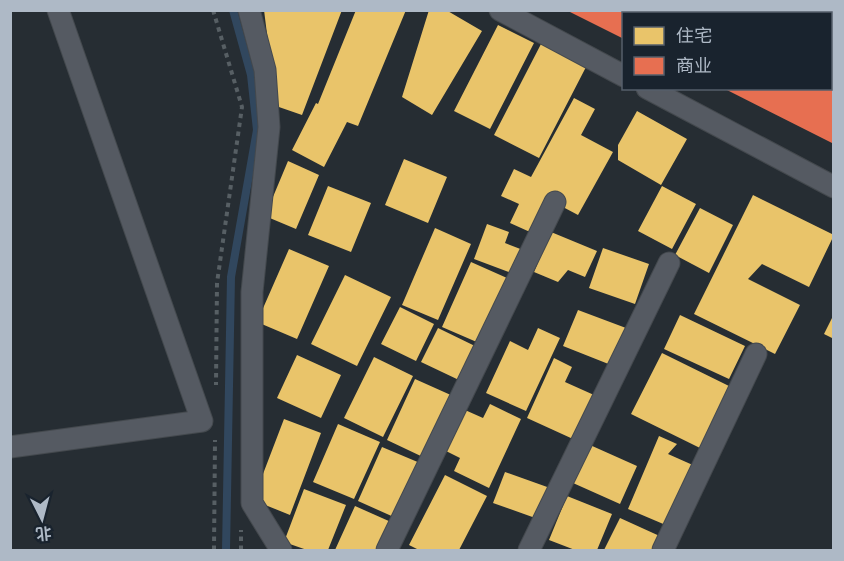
<svg xmlns="http://www.w3.org/2000/svg" width="844" height="561" viewBox="0 0 844 561" font-family="Commissioner,'Noto Sans SC',sans-serif">
	<style>
		.homes { fill: #e9c46a }
		.shops { fill: #e76f51 }
		.lines { fill: none; stroke-linecap: round; stroke-linejoin: round }
		.stream { stroke: #31475e; stroke-width: 8 }
		.street-casing { stroke: #44494e; stroke-width: 23 }
		.path { stroke: #575f64; stroke-width: 4; stroke-dasharray: 4.5 4.5; stroke-linecap: butt }
		.street { stroke: #555a62; stroke-width: 21 }
	</style>
	<rect width="100%" height="100%" fill="#262d33"/>
	<!-- homes -->
	<path class="homes" d="M264 10H342L302 115 276 106Z
		M356 10H406L358 126 347 122 324 167 292 150 316 103 318 104Z
		M429 10H446L482 31 432 115 402 97Z
		M498 25 534 43 490 129 454 111Z
		M541 44 586 67 539 158 494 135Z
		M574 98 595 109 581 135 613 152 578 215 546 198 530 232 510 223 519 204 501 196 514 169 531 177Z
		M637 111 687 139 661 185 618 160V145Z
		M404 159 447 177 428 223 385 205Z
		M288 161 319 175 296 229 265 216Z
		M328 186 371 203 351 252 308 235Z
		M662 186 696 204 672 249 638 231Z
		M753 195 834 235 809 287 762 264 748 279 800 305 775 354 694 314Z
		M700 208 733 225 709 273 675 255Z
		M487 224 509 232 505 243 523 250 514 274 474 259Z
		M435 228 471 244 438 320 402 305Z
		M551 232 597 251 585 277 568 270 558 282 534 272Z
		M603 248 649 264 635 304 589 288Z
		M289 249 329 266 297 339 257 322Z
		M471 262 507 278 479 343 442 327Z
		M345 275 391 297 357 366 311 344Z
		M400 307 434 324 416 361 381 344Z
		M578 310 626 328 611 365 563 346Z
		M834 314V339L824 334Z
		M680 315 745 346 729 379 664 349Z
		M438 328 477 347 461 381 421 362Z
		M538 328 560 338 526 411 486 393 510 341 528 350Z
		M662 353 731 387 700 448 631 414Z
		M297 355 341 375 321 418 277 398Z
		M374 357 413 376 383 437 344 418Z
		M554 358 572 367 565 382 594 395 573 439 527 418Z
		M415 379 453 396 425 458 387 440Z
		M490 404 521 419 489 488 454 471 460 458 446 451 465 410 483 418Z
		M284 419 321 433 290 515 253 500Z
		M338 424 380 442 354 499 313 482Z
		M659 436 677 444 668 454 695 466 668 526 628 509Z
		M590 445 637 466 620 504 573 483Z
		M382 447 420 463 396 518 358 501Z
		M505 472 550 488 538 519 493 503Z
		M445 475 487 496 459 550H419L409 545Z
		M304 489 346 505 328 550H307L284 542Z
		M567 496 612 514 597 550H575L549 540Z
		M355 506 391 522 378 550H335Z
		M620 518 664 538 658 550H604Z"/>
	<!-- shops -->
	<path class="shops" d="M566 10H834V144L723 88H830V14H624V39Z"/>
	<g class="lines">
		<!-- stream -->
		<path class="stream" d="M226 550 231 277 257 130 251 75 233 10"/>
		<defs>
			<path id="street" d="M249 10 265 70 269 127 252 292V503L281 550
				M500 10 624 76
				M647 88 834 187
				M10 447 202 421 58 10
				M387 550 555 202
				M529 550 669 263
				M663 550 756 354"/>
		</defs>
		<!-- street casing -->
		<use href="#street" class="street-casing"/>
		<!-- path -->
		<path class="path" d="M213 10 242 107 217 283 216 385
			M214 550 215 440
			M241 550V530"/>
		<!-- street -->
		<use href="#street" class="street"/>
	</g>
	<!-- border -->
	<rect width="844" height="561" fill="none" stroke="#aeb9c6" stroke-width="24"/>
	<!-- legend -->
	<rect x="622" y="12" width="210" height="78" fill="#19232e" stroke="#555f6b" stroke-width="1.5"/>
	<rect x="634" y="27" width="30" height="18" fill="#e9c46a" stroke="#555f6b" stroke-width="1.5"/>
	<text x="676" y="42" font-size="18" fill="#aeb9c6">住宅</text>
	<rect x="634" y="57" width="30" height="18" fill="#e76f51" stroke="#555f6b" stroke-width="1.5"/>
	<text x="676" y="72" font-size="18" fill="#aeb9c6">商业</text>
	<!-- north arrow -->
	<g transform="translate(42 519) rotate(174)" stroke="#19232e" stroke-width="4.5" paint-order="stroke">
	<path d="M0-4.5L10 22L0 15L-10 22Z" fill="#aeb9c6"/>
	<text y="-9" font-size="16" font-weight="bold" text-anchor="middle" fill="#aeb9c6">北</text>
	</g>
</svg>
